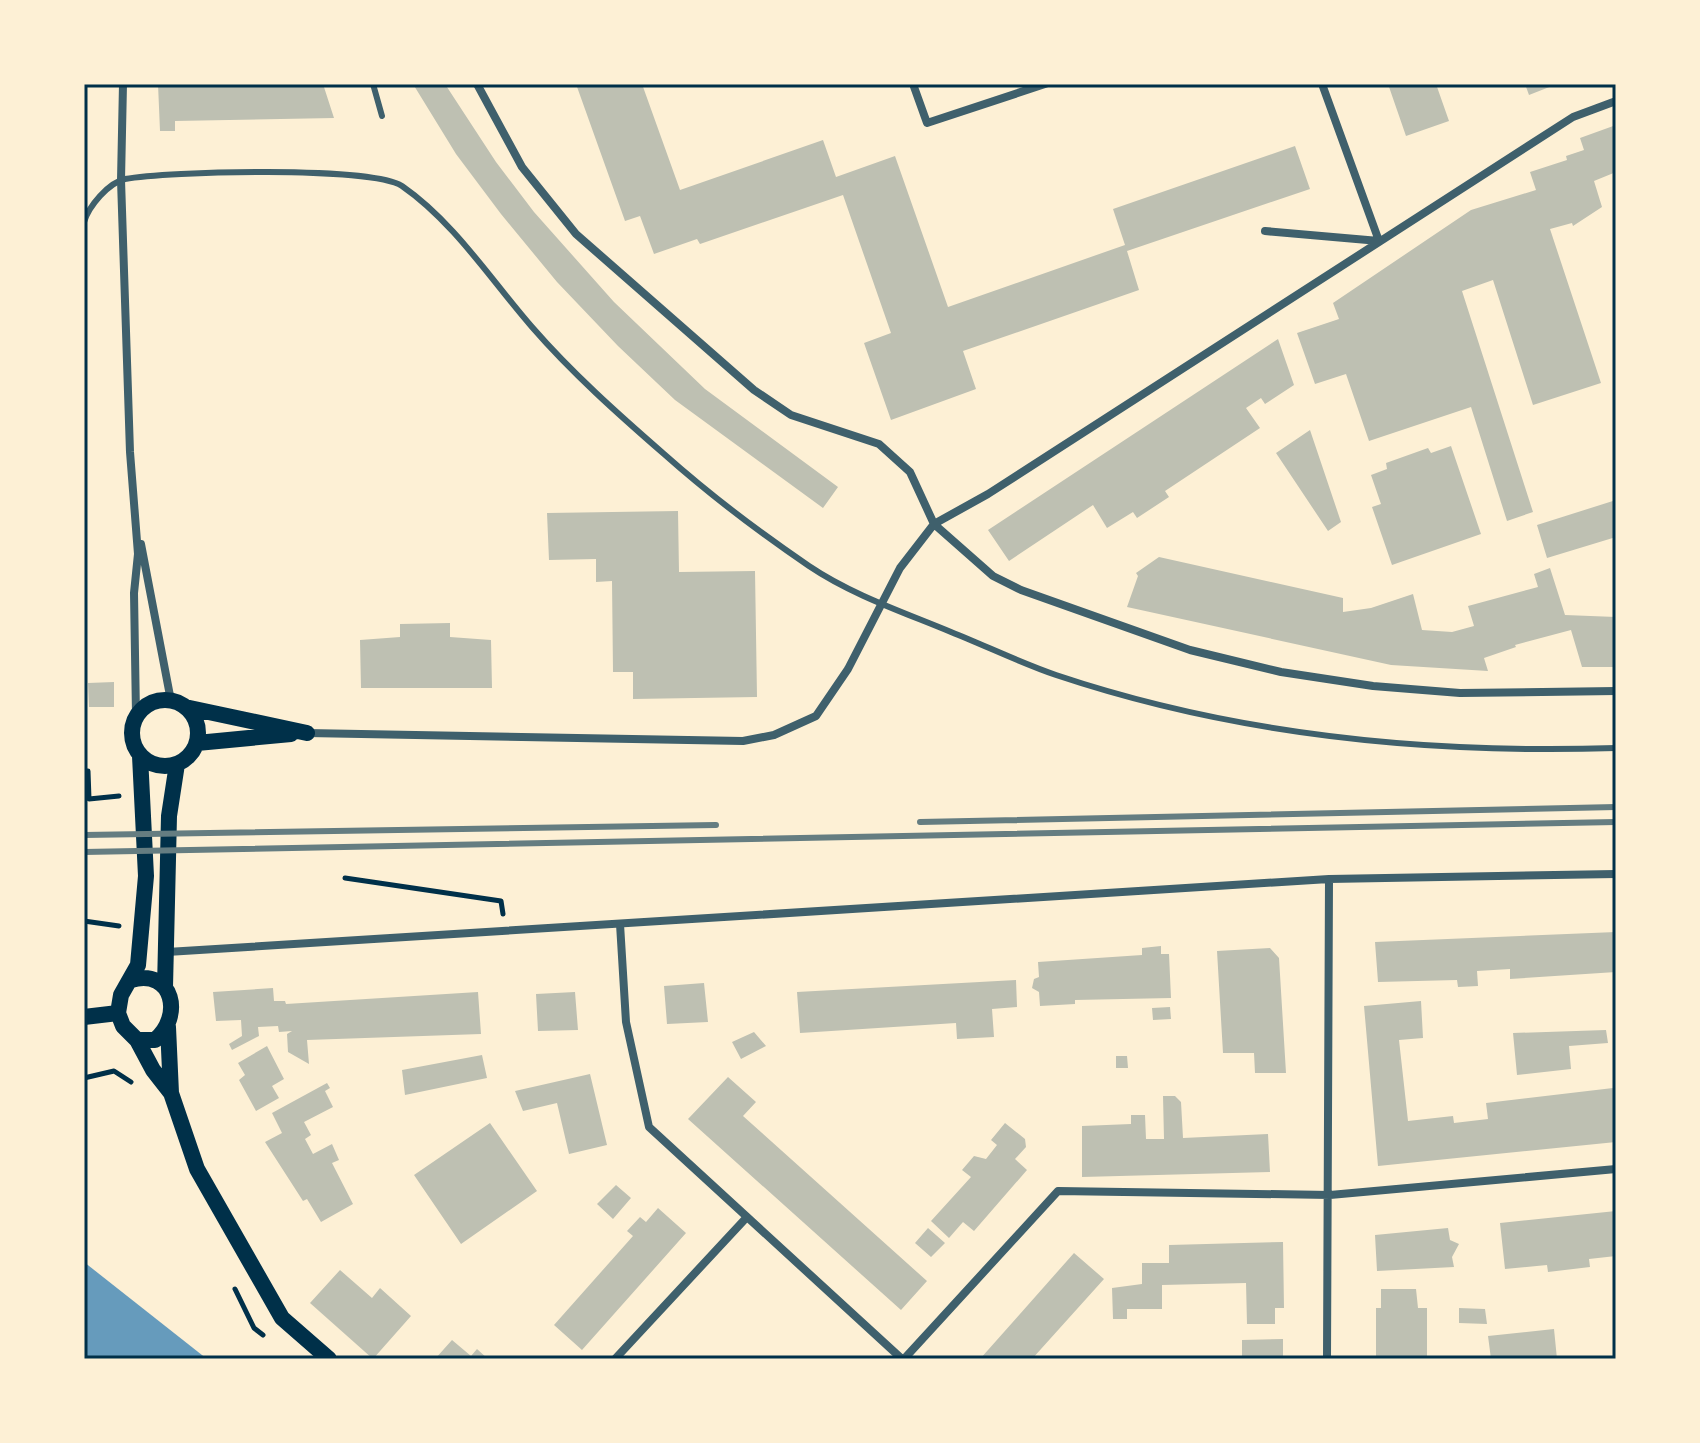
<svg xmlns="http://www.w3.org/2000/svg" width="1700" height="1443" viewBox="0 0 1700 1443" font-family="'Times New Roman',serif">
	<style>
		.water { fill: #669bbc }
		.building { fill: #bec0b2 }
		.lines { fill: none; stroke-linecap: round; stroke-linejoin: round }
		.path { stroke: #003049; stroke-width: 5 }
		.service { stroke: #3f606c; stroke-width: 6 }
		.minor { stroke: #3f606c; stroke-width: 8 }
		.secondary { stroke: #003049; stroke-width: 16 }
		.rail { stroke: #657d81; stroke-width: 6 }
		.neatline { fill: none; stroke: #003049; stroke-width: 3 }
	</style>
	<rect width="100%" height="100%" fill="#fdf0d5"/>
	<!-- water -->
	<path class="water" d="M84 1262 207 1359H84Z"/>
	<!-- building -->
	<path class="building" d="M158 84H323L334 118 175 121V131H160Z
		M413 84H445L496 162 534 212 614 302 705 389 838 487 823 508 675 400 618 346 557 282 501 214 456 154Z
		M576 84H642L680 190 823 140 836 177 895 156 948 307 1125 245 1113 209 1295 146 1310 189 1127 251 1139 290 963 351 976 389 891 420 864 343 891 333 843 195 700 244 697 239 654 254 640 216 625 221Z
		M1388 84H1436L1449 121 1406 136Z
		M1525 84H1557L1529 95Z
		M1616 125V172L1594 181 1602 207 1573 226 1572 223 1550 229 1601 383 1533 405 1493 280 1462 291 1533 512 1507 521 1471 407 1369 441 1346 374 1315 384 1297 333 1339 319 1333 303 1471 210 1536 190 1530 172 1567 160 1566 156 1584 150 1580 138Z
		M1278 339 1294 385 1265 404 1261 398 1246 408 1260 428 1165 491 1169 497 1137 518 1133 512 1107 528 1093 505 1009 561 988 530Z
		M1310 430 1341 522 1328 531 1276 453Z
		M1451 446 1481 534 1392 565 1372 507 1381 504 1371 475 1387 469 1386 463 1428 448 1431 453Z
		M1616 500V537L1547 558 1537 525Z
		M678 511 679 572 755 571 757 697 633 699V672H613L612 581 596 582V559L549 560 547 513Z
		M1159 557 1343 598V612L1371 608 1413 594 1422 630 1452 632 1474 626 1468 606 1538 587 1534 574 1550 568 1565 615 1616 617V667H1582L1571 630 1515 645 1516 647 1484 658 1488 671 1391 665 1127 607 1138 576 1136 573Z
		M450 623V637L491 640 492 688H361L360 640 400 637V624Z
		M114 682V707H89L88 683Z
		M1616 932V972L1510 979V969L1477 971 1478 986 1458 987 1457 980 1378 982 1375 942Z
		M1161 946V954H1169L1171 998 1075 1000V1004L1040 1006 1039 992 1032 988 1034 979 1039 977 1038 962 1142 955V948Z
		M1270 948 1279 958 1286 1073H1255L1254 1053H1223L1217 951Z
		M1016 980 1017 1007 992 1009 994 1037 957 1039 956 1023 800 1033 797 992Z
		M704 983 708 1022 667 1024 664 986Z
		M273 988 274 1001H285L286 1004 478 992 481 1034 307 1040 309 1064 288 1052 287 1034 292 1031 279 1032 278 1026 258 1027 259 1036 232 1050 229 1044 242 1036 241 1020 216 1021 213 992Z
		M575 992 578 1030 538 1031 536 994Z
		M1421 1001 1423 1038 1399 1040 1408 1121 1453 1116 1454 1123 1488 1119 1486 1103 1613 1088 1616 1142 1378 1166 1364 1006Z
		M1170 1007 1171 1019 1153 1020 1152 1008Z
		M1606 1030 1608 1043 1569 1046 1571 1069 1517 1075 1513 1033Z
		M754 1032 766 1046 741 1059 732 1042Z
		M267 1046 284 1079 272 1086 279 1098 256 1111 239 1080 245 1075 238 1063Z
		M482 1055 487 1078 405 1095 402 1070Z
		M1116 1056H1127L1128 1068H1116Z
		M590 1074 607 1145 569 1154 557 1103 523 1111 515 1091Z
		M728 1077 756 1102 743 1116 927 1281 901 1310 688 1119Z
		M327 1083 330 1088 325 1091 333 1107 304 1122 311 1135 305 1139 313 1154 332 1144 339 1160 332 1163 353 1204 321 1222 307 1199 303 1201 265 1142 282 1133 272 1113Z
		M1163 1096H1175L1181 1102 1183 1138 1268 1134 1270 1172 1082 1177V1126L1131 1124V1115H1145L1146 1139H1164Z
		M490 1123 537 1191 461 1244 414 1175Z
		M1005 1123 1025 1139 1026 1147 1015 1159 1027 1170 974 1231 963 1222 949 1238 931 1221 971 1177 962 1170 974 1156 986 1159 997 1145 991 1140Z
		M616 1185 631 1198 613 1219 597 1204Z
		M658 1208 686 1233 582 1350 554 1325 633 1236 627 1231 640 1217 646 1222Z
		M1616 1211V1256L1589 1259 1590 1267 1548 1272 1547 1265 1505 1269 1500 1223Z
		M928 1228 945 1243 931 1257 915 1243Z
		M1448 1228 1450 1240 1459 1244 1452 1257 1454 1267 1377 1271 1375 1235Z
		M1283 1242 1284 1308H1275V1324H1247L1246 1283 1162 1285V1309H1127V1319H1113L1112 1288 1142 1284V1263H1169V1245Z
		M1074 1253 1104 1279 1032 1359H980Z
		M340 1270 372 1298 380 1288 411 1316 373 1359 310 1303Z
		M1381 1289H1416L1418 1308H1427V1359H1376V1308H1381Z
		M1459 1308 1485 1309 1487 1324 1459 1323Z
		M1554 1329 1557 1359H1491L1488 1336Z
		M1283 1339V1359H1242V1340Z
		M452 1340 471 1356 477 1349 488 1359H435Z"/>
	<g class="lines">
		<!-- path -->
		<path class="path" d="M84 771H88L89 799 119 796
			M345 878 501 901 503 914
			M84 921 119 926
			M84 1078 114 1071 131 1082
			M235 1289 254 1328 263 1335"/>
		<!-- service -->
		<path class="service" d="M373 84 382 116
			M84 222C89 206 108 183 125 179 166 171 371 166 402 186 454 222 491 280 532 327 572 373 618 414 664 454 709 494 759 532 809 566 852 595 903 612 951 632 986 646 1021 663 1056 675 1235 735 1429 754 1616 748"/>
		<!-- minor -->
		<path class="minor" d="M123 84 121 180 130 452 138 554 134 593 136 715
			M477 84 522 167 576 234 754 390 791 415 879 444 910 472 934 524 993 576 1021 590 1190 650 1281 672 1373 686 1460 693 1616 691
			M913 84 927 123 1045 84
			M1265 231 1379 241 1322 84
			M141 544 171 701
			M307 733 743 741 774 735 816 716 848 669 900 568 934 524 988 494 1573 117 1616 101
			M620 924 626 1022 649 1127 902 1359
			M167 952 1329 879 1616 874
			M615 1359 747 1217
			M904 1359 1058 1191 1330 1195 1616 1169
			M1327 1359 1329 879"/>
		<!-- secondary -->
		<path class="secondary" d="M132 733a33 33 0 1 1 66 0a33 33 0 1 1-66 0Z
			M185 707 307 733
			M197 743 291 734
			M131 980C174 968 183 1017 155 1040H137L123 1026 118 1013 121 995 138 965 146 876 140 756
			M165 987 169 816 177 764
			M84 1017 118 1013
			M168 1027 171 1093
			M137 1040 153 1070 171 1093 197 1169 282 1318 329 1359"/>
		<!-- rail -->
		<path class="rail" d="M920 822 1616 807
			M84 835 716 825
			M84 852 1616 822"/>
	</g>
	<!-- border -->
	<rect width="1700" height="1443" fill="none" stroke="#fdf0d5" stroke-width="172"/>
	<rect x="86" y="86" width="1528" height="1271" class="neatline"/>
</svg>
